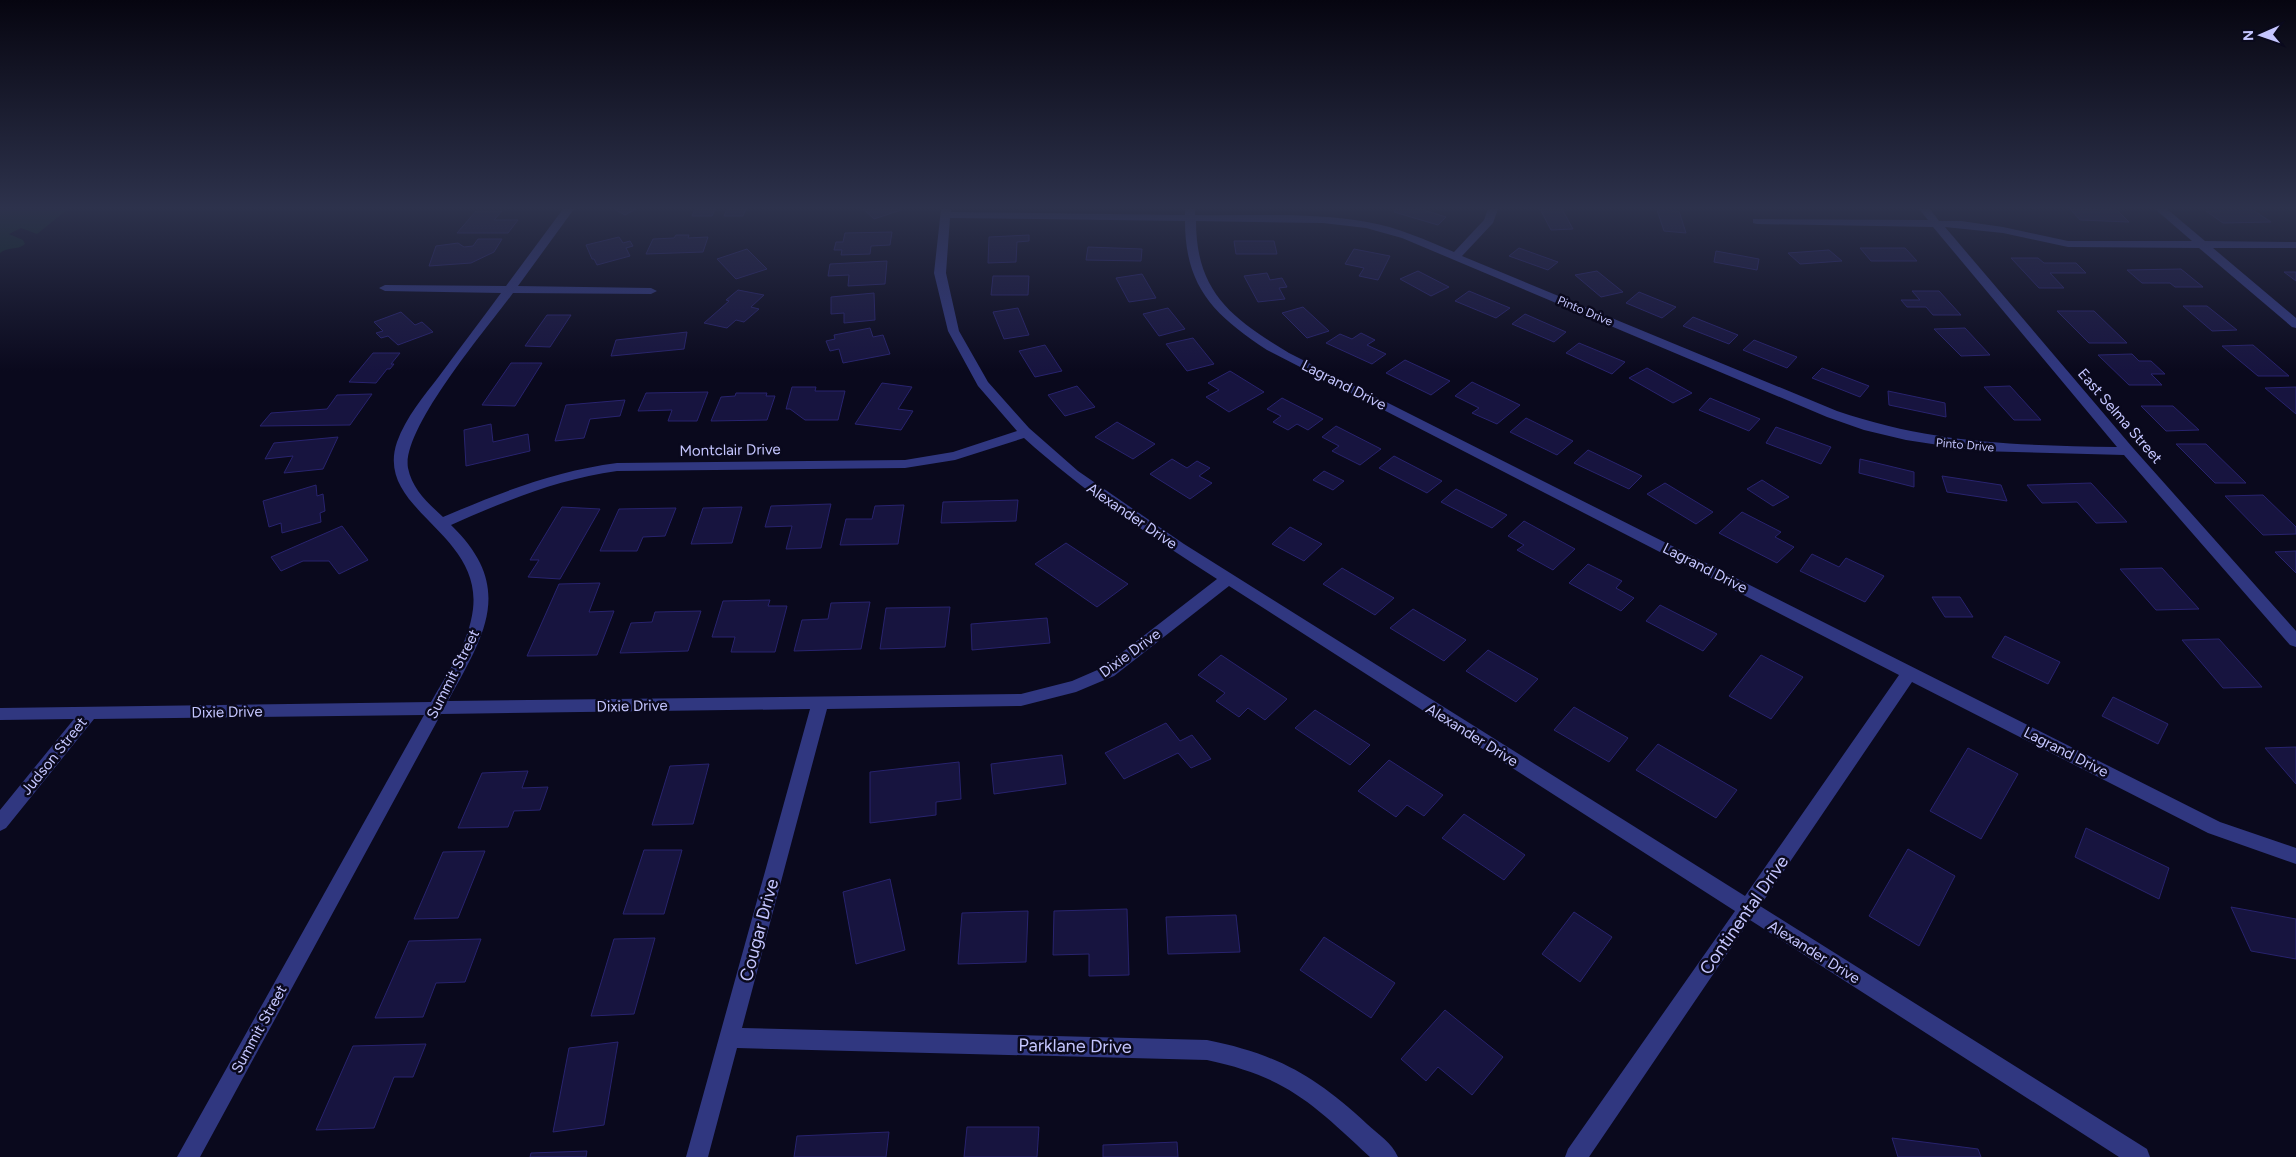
<svg xmlns="http://www.w3.org/2000/svg" width="2296" height="1157" viewBox="0 0 2296 1157" font-family="Figtree,sans-serif">
	<style>
		.green { fill: #0c2722 }
		.building { fill: #17143f; stroke: #28236e }
		.lines { fill: none; stroke-linecap: round; stroke-linejoin: round }
		.minor { fill: #303780; fill-rule: evenodd }
		.labels { text-anchor: middle; dominant-baseline: central; stroke-width: 5; stroke-linejoin: round; paint-order: stroke }
		.far-street-label { font-size: 12px; fill: #c5c6ff; stroke: #0a091d }
		.street-label { font-size: 15px; fill: #c5c6ff; stroke: #0a091d }
		.near-street-label { font-size: 18px; fill: #c5c6ff; stroke: #0a091d }
	</style>
	<rect width="100%" height="100%" fill="#0a091d"/>
	<!-- green -->
	<path class="green" d="M0 209H68L37 234 21 228 9 234 23 240 25 244C17 251 8 246 0 253Z"/>
	<!-- building -->
	<path class="building" d="M614 209H636L625 215Z
		M695 209H715L712 216H692Z
		M727 209H746L743 216H724Z
		M863 209H899L901 210 874 219Z
		M1396 209H1421L1446 217 1438 225 1394 212Z
		M1540 209H1562L1573 229 1551 230Z
		M2070 209 2117 210 2129 222 2080 220Z
		M1657 210 1679 211 1686 233 1664 231Z
		M2253 210 2271 222 2223 223 2206 211Z
		M476 211H502L494 220H518L508 233H457Z
		M892 232 890 245 871 246 870 254 841 255 842 250H834L836 242H843L845 233Z
		M676 235H689L688 238 708 237 703 252 646 254 653 239 674 238Z
		M1029 235V241L1017 242 1016 262 988 263 989 237Z
		M619 237 623 243 630 241 633 246 626 248 630 256 597 265 594 259H592L586 245Z
		M478 239H502L494 252 471 263 429 266 436 246 458 243 464 247 473 246Z
		M1234 241H1274L1277 254H1236Z
		M1088 247 1142 249 1141 261 1086 260Z
		M1519 248 1558 262 1548 270 1509 256Z
		M1860 248H1905L1917 261H1871Z
		M747 249 767 269 736 279 717 259Z
		M1354 249 1390 256 1378 280 1359 276 1364 268 1345 264Z
		M1829 250 1842 261 1800 264 1788 253Z
		M1716 251 1759 259 1757 270 1714 262Z
		M2011 258H2038L2044 263H2076L2086 273H2050L2064 288H2039Z
		M887 261 885 284 848 286 849 275 828 276 830 264Z
		M2181 269 2203 287H2175L2170 283H2142L2127 270Z
		M1418 271 1449 287 1431 296 1400 279Z
		M1597 271 1623 292 1601 297 1575 275Z
		M2284 272H2296V281Z
		M1267 273 1270 280 1282 278 1287 287 1279 288 1285 299 1258 302 1244 276Z
		M1142 274 1156 298 1129 302 1116 278Z
		M993 276H1029L1028 295H991Z
		M738 290 764 295 751 307 759 309 744 322 736 320 727 328 704 323 729 301 726 300Z
		M1469 291 1510 308 1496 318 1455 301Z
		M1912 291H1939L1961 315H1933L1926 307H1907L1901 300H1920Z
		M1639 292 1676 307 1662 318 1626 303Z
		M874 293 875 320 844 323V313L831 314V297Z
		M2183 306H2207L2237 330 2212 331Z
		M1303 307 1329 331 1307 338 1282 313Z
		M1018 308 1029 335 1004 339 993 312Z
		M1168 308 1185 329 1159 336 1143 314Z
		M2057 311H2094L2127 343H2089Z
		M401 312 415 325 422 322 433 332 398 345 388 336 381 338 376 333 383 331 374 322Z
		M1525 314 1566 332 1554 342 1512 324Z
		M547 315H571L550 347 525 346Z
		M1693 317 1738 335 1729 344 1683 326Z
		M870 328 873 337 883 335 890 354 843 363 839 349 830 351 826 341 835 339 834 335Z
		M1965 328 1990 355 1961 356 1934 329Z
		M687 332 684 349 611 356 616 340Z
		M1361 333 1375 340 1367 345 1386 354 1372 364 1326 343 1340 334 1352 339Z
		M1193 338 1214 364 1187 371 1166 344Z
		M1754 340 1797 357 1787 368 1743 350Z
		M1579 343 1625 362 1612 374 1566 353Z
		M1045 345 1062 371 1035 377 1019 351Z
		M2253 345 2289 376H2258L2222 346Z
		M373 353H400L391 364H394L390 369H387L376 383 349 382Z
		M2132 354 2139 361H2151L2165 374H2151L2162 385H2129L2098 355Z
		M1405 360 1450 381 1431 395 1386 373Z
		M511 363H542L515 406 482 405Z
		M1647 368 1692 393 1673 403 1629 378Z
		M1822 368 1869 386 1860 397 1812 378Z
		M1230 371 1264 392 1229 412 1206 397 1219 390 1208 383Z
		M1472 382 1520 405 1497 424 1472 413 1479 408 1455 396Z
		M882 383 912 387 898 409 913 411 901 430 855 424Z
		M1077 386 1095 407 1065 416 1048 395Z
		M2010 386 2041 420H2014L1984 387Z
		M792 387H816L815 391H845L838 420H805L790 409H786Z
		M2296 387V414L2265 388Z
		M1888 391 1945 403 1946 417 1889 405Z
		M708 392 697 421H668L672 410 638 411 646 393Z
		M736 393H767L766 396H775L767 420 711 421 721 397 735 396Z
		M372 394 350 425 260 426 271 413 327 409 337 395Z
		M1282 398 1323 419 1308 430 1297 424 1288 430 1273 422 1281 416 1267 409Z
		M1710 398 1760 419 1749 431 1699 410Z
		M625 400 620 416 590 419 584 438 555 441 566 405Z
		M2141 406H2173L2199 430 2166 431Z
		M1526 418 1573 441 1557 455 1510 432Z
		M1117 422 1155 444 1133 459 1095 437Z
		M491 424 493 442 528 434 530 451 466 466 464 430Z
		M1336 426 1381 449 1360 465 1332 451 1339 446 1322 437Z
		M1776 427 1831 447 1821 464 1766 443Z
		M338 437 323 469 284 473 293 456 265 459 274 443Z
		M2176 444H2206L2246 483H2215Z
		M1588 450 1642 476 1629 489 1574 463Z
		M1394 456 1442 481 1427 493 1379 468Z
		M1172 459 1187 468 1197 461 1210 468 1199 476 1212 483 1190 499 1150 474Z
		M1860 459 1914 472V487L1859 473Z
		M1324 471 1344 481 1333 490 1313 480Z
		M1942 476 2001 485 2007 501 1947 492Z
		M1762 480 1789 497 1773 506 1747 489Z
		M1665 483 1713 512 1696 524 1647 494Z
		M2091 483 2127 522 2096 523 2077 502 2042 503 2027 485Z
		M316 485 317 496 323 494 325 511 320 513 321 522 282 533 281 523 269 527 263 501Z
		M1456 489 1507 515 1492 528 1441 502Z
		M2263 495 2296 527V534L2263 535 2225 496Z
		M1018 500 1016 521 941 523 943 502Z
		M831 504 821 548 786 549 792 526 765 527 771 506Z
		M904 505 898 544 840 545 846 519H872L875 506Z
		M562 507 600 509 560 579 528 577 539 560H530Z
		M742 507 732 543 691 544 703 508Z
		M676 508 665 536 643 537 637 551H600L619 509Z
		M1742 512 1781 532 1775 537 1794 547 1777 563 1719 533Z
		M1524 521 1575 549 1553 570 1517 550 1524 545 1508 536Z
		M342 526 368 560 339 574 329 561H303L281 571 271 557Z
		M1290 527 1322 544 1304 561 1272 544Z
		M1066 543 1128 584 1097 607 1035 564Z
		M2296 551V573L2275 552Z
		M1812 554 1839 567 1846 558 1884 576 1865 602 1800 571Z
		M1588 564 1622 581 1616 588 1634 598 1621 611 1569 583Z
		M1342 568 1394 598 1375 615 1323 584Z
		M2162 568 2199 609 2156 610 2120 569Z
		M600 583 589 612 614 611 597 655 527 656 559 584Z
		M1932 597H1960L1973 617H1945Z
		M770 600 768 606H787L775 652H731L735 637H712L723 601Z
		M870 602 861 649 794 651 802 620 828 619 831 603Z
		M1660 605 1717 634 1703 651 1646 621Z
		M950 607 945 647 880 649 886 608Z
		M1413 609 1466 640 1444 661 1390 628Z
		M701 611 688 651 620 653 631 623 652 622 655 612Z
		M1047 618 1050 643 972 650 971 624Z
		M2005 636 2060 662 2048 684 1992 657Z
		M2219 639 2262 687 2223 688 2182 640Z
		M1488 650 1538 679 1516 702 1466 671Z
		M1221 655 1287 699 1265 720 1248 708 1239 717 1216 701 1225 693 1198 675Z
		M1761 655 1803 677 1771 719 1729 696Z
		M2113 697 2168 724 2158 744 2102 716Z
		M1574 707 1628 738 1609 762 1554 730Z
		M1315 710 1370 745 1350 765 1295 728Z
		M1166 723 1180 741 1192 735 1211 759 1191 768 1178 753 1124 779 1105 753Z
		M1658 744 1737 790 1716 818 1636 770Z
		M2296 747V784L2265 748Z
		M1968 748 2018 774 1981 839 1930 811Z
		M1062 755 1066 784 994 794 991 764Z
		M1389 760 1443 795 1424 816 1407 805 1396 817 1358 791Z
		M959 762 961 799 936 802V815L870 823V772Z
		M709 764 693 824 652 825 670 766Z
		M528 771 522 788 548 787 540 810 514 811 508 827 458 828 482 773Z
		M1464 814 1525 855 1504 880 1442 838Z
		M2086 828 2169 868 2159 899 2075 857Z
		M1908 849 1955 876 1919 946 1869 916Z
		M644 850H682L664 914H623Z
		M485 851 458 918 414 919 443 852Z
		M890 879 905 950 856 964 843 892Z
		M2231 907 2296 919V959L2251 951Z
		M1127 909 1129 975 1089 976V954L1053 955 1054 911Z
		M1028 911 1026 962 958 964 962 913Z
		M1574 912 1612 937 1580 982 1542 954Z
		M1236 915 1240 952 1168 954 1166 917Z
		M1324 937 1395 983 1371 1018 1300 970Z
		M655 938 634 1014 591 1016 614 939Z
		M481 939 465 982 436 983 423 1017 375 1018 409 941Z
		M1445 1010 1503 1057 1472 1095 1438 1067 1426 1081 1401 1059Z
		M618 1042 604 1125 553 1132 569 1048Z
		M426 1044 413 1077H394L374 1128 316 1130 353 1046Z
		M967 1127H1039L1037 1157H964Z
		M889 1132 886 1157H794L797 1136Z
		M1892 1138 1978 1149 1981 1157H1898Z
		M1177 1142 1178 1157H1103V1145Z
		M587 1151 586 1157H530L531 1153Z"/>
	<g class="lines">
		<!-- minor -->
		<path class="minor" d="M563 209H574L518 286 651 288 657 291 651 294 513 293C488 327 401 429 408 468 412 489 428 503 443 517 499 493 555 471 617 463L905 460 953 452 1017 431 978 386 948 331 934 273 941 209H951V212L1185 215V209H1195V215C1252 216 1311 212 1367 222 1397 227 1426 240 1454 252L1484 220 1488 209H1498L1493 223 1462 256 1837 411C1934 444 2016 445 2117 447L1933 227 1757 224 1753 223V219L1928 220 1919 209H1930L1939 221H1961L2003 227 2068 241H2192L2155 209H2167L2205 241 2296 242V248H2213L2296 318V328L2292 327 2199 248 2068 247 2003 233 1945 227 2133 448 2296 631V647L2290 645 2124 455 1978 451 1906 440 1864 430 1827 417 1402 238 1366 228 1323 223 1196 221C1196 293 1233 319 1289 353L2220 822 2296 848V864L2208 833 1912 682 1760 906 2147 1149 2150 1157H2119L1750 920 1589 1157H1565L1568 1149 1735 911 1229 586 1114 676 1076 692 1021 706 827 709 742 1028 1207 1040C1277 1054 1315 1076 1367 1124 1378 1134 1392 1143 1398 1157H1370C1313 1104 1287 1077 1207 1060L737 1048 708 1157H686L810 709 441 714 200 1157H177L424 715 94 719 6 828 0 831V810L74 719 0 720V708L431 702C448 672 469 643 473 609 482 531 374 510 397 442 406 417 424 396 440 375 460 348 481 320 501 293L385 291 379 288 385 285 506 286ZM950 218 1185 221C1185 287 1214 315 1267 350L1899 675 1745 896 1184 544 1078 471 1029 428 988 382 959 331 946 273ZM1024 438C1084 492 1150 536 1217 579L1102 668 1072 681 1021 694 448 701C484 635 516 588 451 525 505 501 558 479 617 471L905 468 955 460Z"/>
	</g>
	<!-- sky -->
	<linearGradient id="sky" x2="0" y2="1"><stop stop-color="#060510"/><stop offset="0.56" stop-color="#2d324c"/><stop offset="1" stop-color="#2d324c" stop-opacity="0"/></linearGradient>
	<rect width="2296" height="371" fill="url(#sky)"/>
	<g class="labels">
		<!-- far-street labels -->
		<g class="far-street-label">
			<text transform="translate(1585 311) rotate(23)">Pinto Drive</text>
			<text transform="translate(1965 445) rotate(5)">Pinto Drive</text>
		</g>
		<!-- street labels -->
		<g class="street-label">
			<text transform="translate(1344 385) rotate(27)">Lagrand Drive</text>
			<text transform="translate(2120 416) rotate(49)">East Selma Street</text>
			<text transform="translate(730 450) rotate(-1)">Montclair Drive</text>
			<text transform="translate(1132 516) rotate(34)">Alexander Drive</text>
			<text transform="translate(1705 568) rotate(27)">Lagrand Drive</text>
			<text transform="translate(1130 653) rotate(-36)">Dixie Drive</text>
			<text transform="translate(453 674) rotate(-63)">Summit Street</text>
			<text transform="translate(632 706) rotate(-1)">Dixie Drive</text>
			<text transform="translate(227 712) rotate(-1)">Dixie Drive</text>
			<text transform="translate(1472 735) rotate(32)">Alexander Drive</text>
			<text transform="translate(2066 752) rotate(27)">Lagrand Drive</text>
			<text transform="translate(54 756) rotate(-51)">Judson Street</text>
			<text transform="translate(1814 952) rotate(32)">Alexander Drive</text>
			<text transform="translate(259 1029) rotate(-61)">Summit Street</text>
		</g>
		<!-- near-street labels -->
		<g class="near-street-label">
			<text transform="translate(1744 915) rotate(-55)">Continental Drive</text>
			<text transform="translate(759 930) rotate(-75)">Cougar Drive</text>
			<text transform="translate(1075 1046) rotate(1)">Parklane Drive</text>
		</g>
	</g>
	<!-- north arrow -->
	<g transform="translate(2261 35) rotate(268)" stroke="#0a091d" stroke-width="4" paint-order="stroke">
	<path d="M0-4L9 19L0 12L-9 19Z" fill="#c5c6ff"/>
	<text y="-8" font-size="14" font-weight="bold" text-anchor="middle" fill="#c5c6ff">N</text>
	</g>
</svg>
